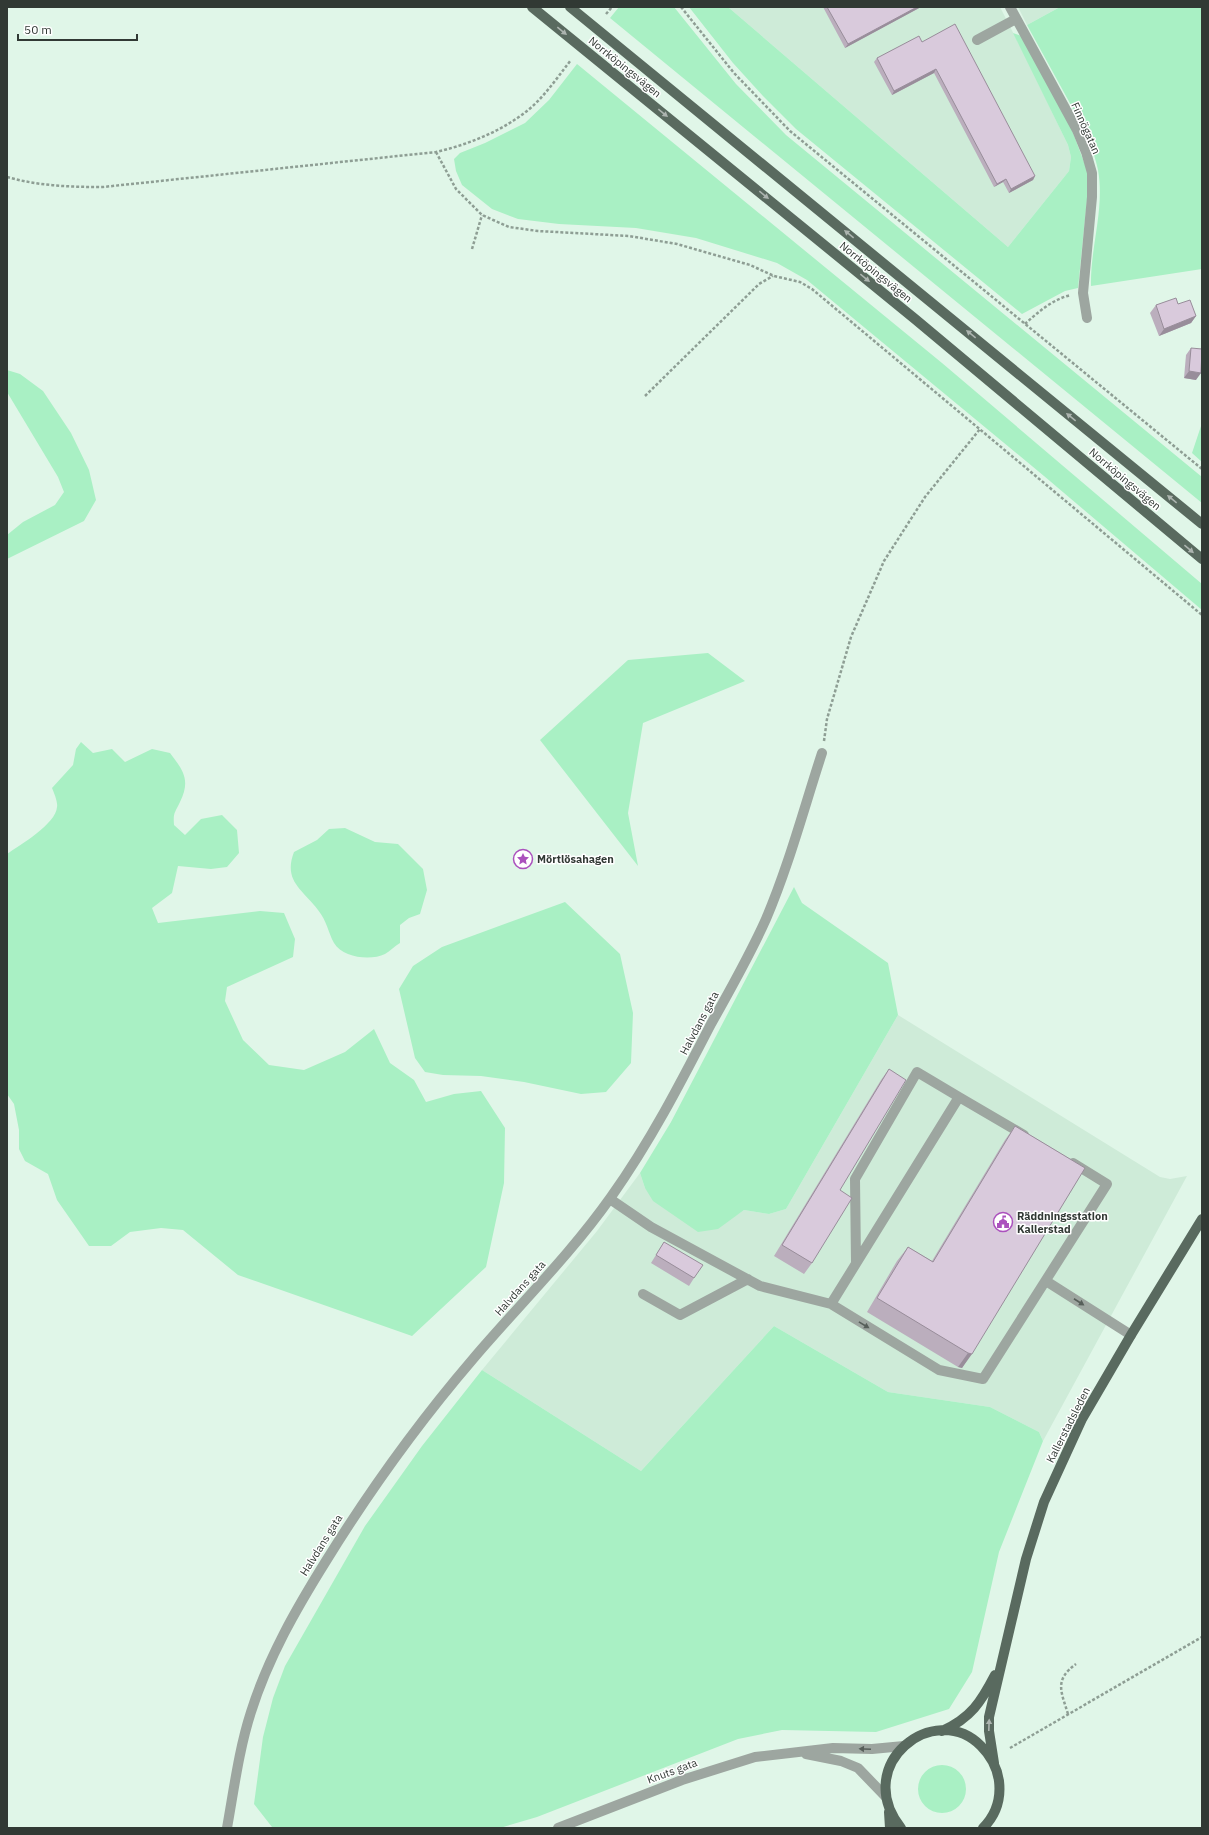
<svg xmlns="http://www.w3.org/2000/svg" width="1209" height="1835" viewBox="0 0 1209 1835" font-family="'IBM Plex Sans',sans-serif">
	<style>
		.built { fill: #ceebd8 }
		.green { fill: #a9f0c4 }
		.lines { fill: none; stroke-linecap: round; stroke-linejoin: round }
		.path { stroke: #8e9e94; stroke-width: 2.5; stroke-dasharray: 3 2; stroke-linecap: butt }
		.minor { stroke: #9da6a0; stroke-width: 10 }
		.major { stroke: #596a5f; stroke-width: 10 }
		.wall { fill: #bbaebd }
		.shaded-wall { fill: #988d9a }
		.building { fill: #d9cadc; stroke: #988d9a }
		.oneway { fill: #acb4af }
		.oneway2 { fill: #575f5a }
		.labels { text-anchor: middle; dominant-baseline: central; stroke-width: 3; stroke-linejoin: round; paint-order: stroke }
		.street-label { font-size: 11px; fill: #313934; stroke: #fff }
		.poi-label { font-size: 11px; font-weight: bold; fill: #313934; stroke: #fff; text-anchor: start }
	</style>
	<rect width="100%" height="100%" fill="#e0f6e8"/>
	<!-- built -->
	<path class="built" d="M728 7H1000L1024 54 1068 145 1071 157 1069 171 1008 247Z
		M1018 7H1060L1027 25Z
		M898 1015 1160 1177 1170 1179 1187 1176 1043 1441 1039 1432 990 1407 888 1392 774 1326 641 1471 482 1370 597 1231 640 1173 645 1188 735 1216 744 1210 769 1214 786 1209Z"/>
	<!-- green -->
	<path class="green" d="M619 7H674L736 84 786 135 1202 477V503L610 18Z
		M689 7H728L1008 247 1069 171 1071 157 1068 145 1013 33 1024 37 1070 125 1087 170 1088 190 1078 288 1065 291 1022 314 796 129 763 96 733 63Z
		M1060 7H1202V269L1091 286C1090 248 1105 208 1098 170 1095 155 1089 141 1083 127L1027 25Z
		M577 64 942 363 1202 584V610L1044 476 807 280 777 263 696 238 636 228 559 224 518 219 492 209 462 185 456 171 454 159 460 153 485 143 525 123 549 100Z
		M7 370 20 374 43 391 71 433 89 470 96 500 84 521 7 559V535L23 522 55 505 64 492 58 477 7 392Z
		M1202 423V462L1192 453Z
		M708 653 745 681 643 723 628 813 638 866 540 740 628 660Z
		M81 742 93 753 112 749 125 762 152 749 170 753C183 770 191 780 180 802 175 813 173 812 174 825L185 835 201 819 222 815 237 830 239 853 227 867 211 869 178 866 172 893 152 908 158 923 260 911 284 913 295 939 293 957 227 987 225 1001 243 1040 269 1065 304 1070 345 1052 374 1029 390 1063 414 1080 426 1102 454 1094 481 1091 505 1128 504 1183 486 1267 412 1336 238 1275 183 1230 161 1228 130 1232 111 1246H89L57 1200 48 1174 25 1161 19 1149V1130L14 1104 7 1094V854C20 845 56 824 57 807 58 802 54 793 52 788L73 765 76 749Z
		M345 828 375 842 398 844 423 869 427 890 420 914 409 918 400 925V943C395 946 390 951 385 954 371 961 343 958 334 943 328 932 327 921 318 910 302 889 283 881 294 852L317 840 329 829Z
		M794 887 802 903 888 963 898 1015 786 1209 769 1214 744 1210 718 1229 698 1232 653 1201 645 1188 640 1173 671 1122Z
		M565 902 620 954 633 1013 631 1063 606 1092 581 1094 524 1082 481 1076 443 1075 425 1072 415 1058 399 989 413 966 442 947Z
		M774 1326 888 1392 990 1407 1039 1432 1043 1441 999 1552 972 1672 949 1709 876 1732 782 1730 738 1739 537 1817 500 1828 272 1827 254 1804 263 1737 273 1698 285 1666 365 1526 422 1446 482 1370 641 1471Z
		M918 1789a24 24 0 1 1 48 0a24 24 0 1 1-48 0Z"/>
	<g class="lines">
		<!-- path -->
		<path class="path" d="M681 7 734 73 790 131 1202 469
			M606 14 612 7
			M436 152 456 189 482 215 509 227 538 231 629 236 677 244 750 265 774 276 800 282 812 289 1202 615
			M7 177C39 186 70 187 103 187L436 152C471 144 510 128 536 103 549 90 560 74 571 60
			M472 249 482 215
			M1025 324C1038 312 1053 299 1071 295
			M645 396 759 284 773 276
			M824 741 827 719 851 637 884 561 925 497 980 429
			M1068 1714C1061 1691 1054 1680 1076 1664
			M1010 1748 1202 1637"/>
		<!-- minor -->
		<path class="minor" d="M1010 7 1077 130 1086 152 1092 173V197L1083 293 1087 318
			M977 40 1016 19
			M610 1199 651 1227 760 1286 831 1304 939 1370 983 1379 1107 1184 1073 1163
			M856 1263 855 1179 917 1072 959 1097
			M1046 1281 1131 1335
			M643 1294 680 1315 748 1279
			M831 1304 959 1097 1024 1135
			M806 1754 841 1761 858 1768 885 1796
			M227 1828C234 1789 239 1749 251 1712 268 1658 296 1609 326 1561 370 1490 419 1422 473 1359 519 1305 570 1255 611 1197 650 1142 680 1084 711 1024 730 990 750 955 766 919 789 865 804 808 822 753
			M558 1828 682 1780 755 1757 833 1748 872 1749 904 1746"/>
		<!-- major -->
		<path class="major" d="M532 7 915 319 1202 559
			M570 7 1202 524
			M942 1731C971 1718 981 1702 995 1675
			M994 1763 989 1731V1717L1026 1559 1044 1502 1082 1419 1131 1335 1202 1219
			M889 1812 890 1828
			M901 1828C851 1765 934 1699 981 1746 991 1756 997 1767 999 1781 1001 1798 996 1815 983 1828"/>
	</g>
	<!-- wall -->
	<path class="wall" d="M823 7H921L845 48Z
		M922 42 1035 176 1033 180 1009 193 1003 182 994 187 934 73 892 95 874 62 877 58Z
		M1178 304 1196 316 1191 323 1159 336 1150 313 1156 305Z
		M1191 348 1196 380 1184 378 1186 355Z
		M889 1069 840 1190 812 1263 804 1274 774 1256 881 1080Z
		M1015 1126 1085 1168 962 1368 958 1367 867 1312 897 1261 908 1247 932 1261 1005 1140Z
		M664 1242 694 1278 689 1286 651 1263Z"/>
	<!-- shaded-wall -->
	<path class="shaded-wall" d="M917 7H921L845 48 848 44Z
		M936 69 934 73 892 95 894 91Z
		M1035 176 1033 180 1009 193 1011 189Z
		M1006 179 1003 182 994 187 997 184Z
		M1196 316 1191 323 1159 336 1164 329Z
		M1189 371 1201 373 1196 380 1184 378Z
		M968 1353 972 1354 962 1368 958 1367Z"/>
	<!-- building -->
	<path class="building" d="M827 7H917L848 44Z
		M955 24 1035 176 1011 189 1006 179 997 184 936 69 894 91 877 58 919 36 922 42Z
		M1176 298 1178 304 1190 300 1196 316 1164 329 1156 305Z
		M1191 348 1202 349 1201 373 1189 371Z
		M889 1069 906 1080 840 1190 852 1198 812 1263 782 1245Z
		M1015 1126 1085 1168 972 1354 968 1353 877 1298 908 1247 933 1262Z
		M664 1242 703 1265 694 1278 656 1255Z"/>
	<!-- one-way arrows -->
	<defs><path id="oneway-solid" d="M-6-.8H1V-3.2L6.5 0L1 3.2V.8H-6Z"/></defs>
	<g class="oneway">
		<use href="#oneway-solid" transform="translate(562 31) rotate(39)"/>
		<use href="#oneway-solid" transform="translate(663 113) rotate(39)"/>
		<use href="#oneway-solid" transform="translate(764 195) rotate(39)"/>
		<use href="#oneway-solid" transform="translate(849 234) rotate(-141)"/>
		<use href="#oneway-solid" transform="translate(865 278) rotate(39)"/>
		<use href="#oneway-solid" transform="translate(971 334) rotate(-141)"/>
		<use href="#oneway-solid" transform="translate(1071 417) rotate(-141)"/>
		<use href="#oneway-solid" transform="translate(1172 499) rotate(-141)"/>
		<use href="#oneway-solid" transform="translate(1189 549) rotate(40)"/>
		<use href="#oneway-solid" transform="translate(989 1725) rotate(-88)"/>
	</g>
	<g class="oneway2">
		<use href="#oneway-solid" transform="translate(1079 1302) rotate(33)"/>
		<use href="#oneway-solid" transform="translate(864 1325) rotate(31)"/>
		<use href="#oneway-solid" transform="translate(865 1749) rotate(-178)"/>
	</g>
	<!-- icons -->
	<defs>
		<symbol id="sight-ring" viewBox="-11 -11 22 22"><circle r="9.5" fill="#fff" stroke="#ab51bd" stroke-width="1.5"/><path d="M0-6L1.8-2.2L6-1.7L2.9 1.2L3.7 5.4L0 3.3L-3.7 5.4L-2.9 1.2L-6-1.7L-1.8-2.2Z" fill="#ab51bd"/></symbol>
		<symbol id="civic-ring" viewBox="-11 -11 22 22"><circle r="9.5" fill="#fff" stroke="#ab51bd" stroke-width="1.5"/><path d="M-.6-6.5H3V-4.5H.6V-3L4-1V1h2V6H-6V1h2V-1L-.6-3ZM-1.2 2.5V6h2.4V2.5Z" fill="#ab51bd"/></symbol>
	</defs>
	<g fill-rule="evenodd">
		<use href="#sight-ring" x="512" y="848" width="22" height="22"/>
		<use href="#civic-ring" x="992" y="1211" width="22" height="22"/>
	</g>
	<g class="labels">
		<!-- street labels -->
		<g class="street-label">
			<text transform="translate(625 67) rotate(39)">Norrköpingsvägen</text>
			<text transform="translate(1086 128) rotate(66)">Finnögatan</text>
			<text transform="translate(876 272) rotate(39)">Norrköpingsvägen</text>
			<text transform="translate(1125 479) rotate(40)">Norrköpingsvägen</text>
			<text transform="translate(699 1023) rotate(-62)">Halvdans gata</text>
			<text transform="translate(520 1288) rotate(-48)">Halvdans gata</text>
			<text transform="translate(1068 1425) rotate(-63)">Kallerstadsleden</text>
			<text transform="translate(321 1545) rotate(-58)">Halvdans gata</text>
			<text transform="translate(672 1771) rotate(-20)">Knuts gata</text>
		</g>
		<!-- poi labels -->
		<g class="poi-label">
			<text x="537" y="859">Mörtlösahagen</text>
			<text x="1017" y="1216">Räddningsstation<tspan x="1017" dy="13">Kallerstad</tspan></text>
		</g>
	</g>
	<!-- border -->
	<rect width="1209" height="1835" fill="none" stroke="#313934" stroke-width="16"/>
	<!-- scale -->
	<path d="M18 34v6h119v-6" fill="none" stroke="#313934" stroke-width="2"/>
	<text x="24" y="34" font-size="12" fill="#313934" stroke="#ffffff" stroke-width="3" paint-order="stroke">50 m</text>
</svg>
